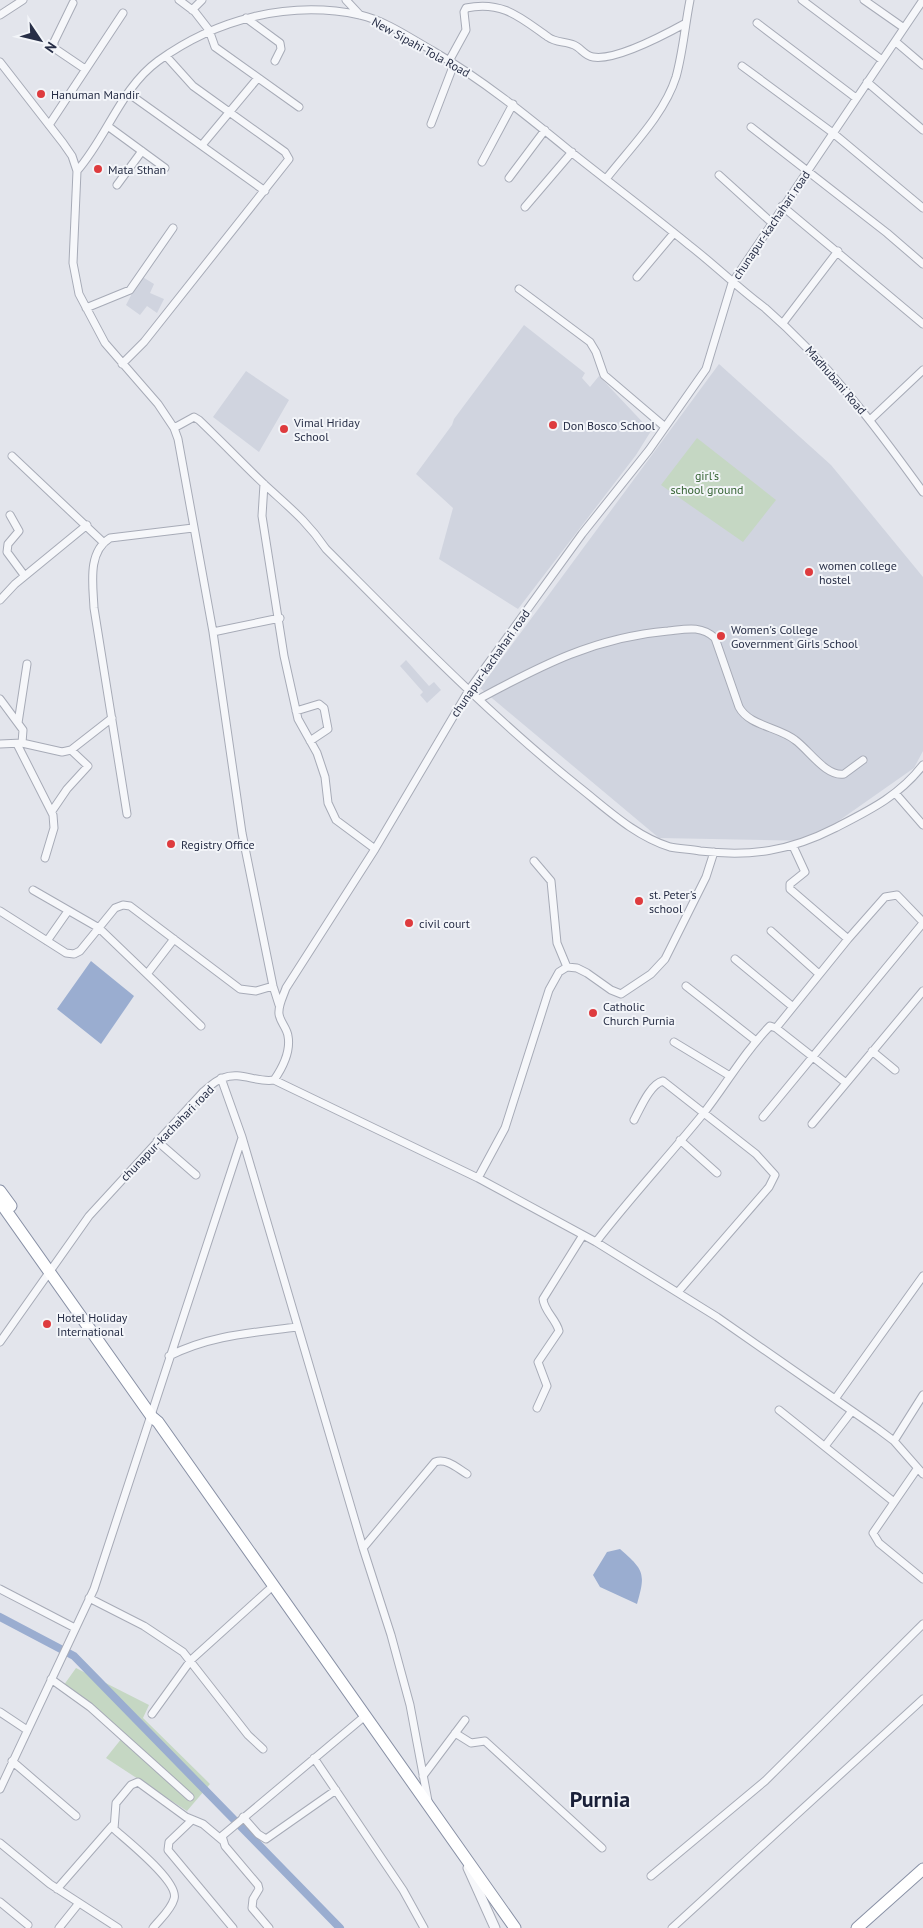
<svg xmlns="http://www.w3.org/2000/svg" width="923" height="1928" viewBox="0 0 923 1928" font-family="'PT Sans',sans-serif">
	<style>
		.built { fill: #d0d4df }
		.green { fill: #c5d7c3 }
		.water { fill: #9aadd0 }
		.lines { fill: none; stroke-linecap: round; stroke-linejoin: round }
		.canal { stroke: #9aadd0; stroke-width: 8 }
		.minor-casing { stroke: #a7abb7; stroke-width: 9 }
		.tertiary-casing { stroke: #a7abb7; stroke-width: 11 }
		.trunk-casing { stroke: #8890a5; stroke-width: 13 }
		.minor { stroke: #f6f7fa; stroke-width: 7 }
		.tertiary { stroke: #f6f7fa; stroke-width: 9 }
		.trunk { stroke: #fff; stroke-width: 11 }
		.poi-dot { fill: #de3b3e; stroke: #f3f5f9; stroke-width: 2 }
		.labels { text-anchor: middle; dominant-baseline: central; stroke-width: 4; stroke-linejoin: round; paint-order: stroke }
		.street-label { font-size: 12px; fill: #282f47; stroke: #f3f5f9 }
		.poi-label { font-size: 12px; fill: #282f47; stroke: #f3f5f9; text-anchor: start }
		.park-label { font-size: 12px; fill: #366434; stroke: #f3f5f9 }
		.town-label { font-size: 22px; font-weight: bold; fill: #1a2038; stroke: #f3f5f9 }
	</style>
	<rect width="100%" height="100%" fill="#e3e5ec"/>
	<!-- built -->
	<path class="built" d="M141 276 154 284 150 293 164 299 157 313 147 306 140 315 126 305Z
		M524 325 585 373 582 378 590 387 599 376 651 431 636 455 518 609 439 559 453 508 416 474 452 425 454 419Z
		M719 364 831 465 923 577V751L914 768 810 841 659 838 480 688Z
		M246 371 289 400 259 452 213 417Z
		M406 660 429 686 434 682 441 690 427 703 420 695 423 692 400 666Z"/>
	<!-- green -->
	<path class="green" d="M697 438 776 500 743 542 661 485Z
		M76 1668 149 1705 143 1718 210 1784 187 1811 106 1758 122 1738 61 1689Z"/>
	<!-- water -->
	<path class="water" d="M91 961 134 996 101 1044 57 1009Z
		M620 1549C644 1570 646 1573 637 1604L600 1587 593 1575 607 1552Z"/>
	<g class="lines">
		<!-- canal -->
		<path class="canal" d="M0 1617 74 1656 340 1928"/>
		<defs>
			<path id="minor" d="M179 0 195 12 209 30 215 47 299 107
				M346 0 360 15
				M802 0 882 60
				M864 0 904 28
				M73 3 54 42V48L85 69
				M192 10 202 0
				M0 15 23 0
				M246 18 280 43 281 49 275 61
				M757 23 856 98
				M896 42 923 65
				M449 61 466 30 464 12 466 8C503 0 522 19 548 37 556 43 565 41 574 45 581 48 585 56 593 57 615 61 666 34 686 23
				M0 62 63 143 72 156 77 171 73 263 79 294 105 343 158 404 174 428 178 439 213 632 242 833 273 986 279 1005
				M742 66 833 133 923 208
				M867 82 923 130
				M128 93 265 191
				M431 124 454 64
				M49 125 123 13
				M109 127 165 168
				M751 127 887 233 923 264
				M202 145 257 79
				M482 162 513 104
				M77 171C107 137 121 88 158 61 216 19 289 0 360 15 386 21 410 38 433 51 483 80 527 116 571 152 610 183 650 213 689 245 715 265 738 288 765 308 828 363 874 424 923 492
				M719 175 771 222
				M509 178 545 130
				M606 179C630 148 664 115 676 77 683 52 685 25 690 0
				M117 185 142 151
				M782 206 923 324
				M525 207 572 152
				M637 277 674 233
				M519 289 590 342 596 352 604 375 665 427
				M86 308 130 290 173 228
				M783 323 838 251
				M122 364 144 342 289 159 285 152 193 86 166 56
				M870 420 923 370
				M174 428 194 417 199 420C221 441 243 464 265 485 290 508 307 521 326 549 408 631 489 715 579 787 608 810 635 836 670 847 680 849 691 849 700 851 751 857 790 851 835 828 870 810 899 796 923 765
				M12 456 104 543
				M264 484 262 516 284 656 298 719 317 753 325 777 328 803 336 820 375 849
				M10 515 19 531 8 544 7 552 24 575
				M0 600 15 584 87 525
				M213 632 280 618
				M0 699 23 730 22 743
				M479 699C542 665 596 637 668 631 686 629 701 625 715 638L739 707C749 726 779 727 795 740 809 750 826 777 844 774L863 760
				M296 711 319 704 324 708 328 729 310 741
				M18 723 27 664
				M0 744 22 743 62 752 71 750 112 718
				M17 744 53 815 54 828 45 858
				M896 794 923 825
				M52 811 67 789 88 766 71 750
				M127 814 94 608C93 585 87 552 110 538L193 528
				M793 846 805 872 790 884V889L848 939
				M534 861 551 881 557 943 567 967
				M33 890 99 928 201 1026
				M0 911 66 953 74 954 80 951 115 908 123 905 130 906 240 989 256 991 273 986
				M771 931 819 974
				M47 941 68 911
				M735 959 793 1007
				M147 974 174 939
				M686 986 756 1041
				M776 1028 848 939 885 897 897 895 923 922
				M674 1042 730 1076
				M872 1051 895 1070
				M221 1078 242 1137 363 1548 391 1635 410 1705 428 1801
				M274 1080 478 1178 596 1242 717 1317 878 1429 894 1441 923 1474
				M763 1117 923 923
				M634 1120C640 1109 650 1084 663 1081L756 1154 775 1175 769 1187 678 1292
				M812 1124 923 991
				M680 1140 717 1173
				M157 1141 196 1175
				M478 1178 505 1128 549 990 559 972 567 967 577 968 587 973 611 990 621 994 651 974 665 959 706 877 714 852
				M596 1242C630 1198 668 1157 703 1114 726 1085 744 1052 770 1026L776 1028 846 1083
				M0 1342 89 1216 203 1092C209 1087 216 1080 223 1078 240 1071 257 1083 274 1080 283 1067 291 1052 288 1036 287 1028 280 1022 279 1014 278 1005 283 997 286 988L375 849 469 690 582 534 649 450 706 369 732 283 923 0
				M169 1356C211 1335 251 1333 297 1327
				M835 1399 923 1276
				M537 1408 547 1386 538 1362 559 1331C556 1319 544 1311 543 1299L583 1235
				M779 1410 894 1502
				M894 1441 923 1395
				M825 1446 852 1411
				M917 1469 873 1533 879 1543 923 1579
				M363 1548 435 1462C447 1458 457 1468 467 1474
				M0 1589 75 1628
				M89 1598 144 1626 183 1652 248 1735 263 1749
				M51 1679 90 1707 190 1797
				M0 1712 27 1730
				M152 1714 191 1660 274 1585
				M455 1733 471 1743 485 1741 602 1848
				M314 1758 403 1890 424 1928
				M12 1761 76 1816
				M423 1776 465 1720
				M0 1789 94 1589 242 1138
				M243 1817 258 1834 266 1839 336 1790
				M192 1820 169 1842 168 1850 233 1928
				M0 1843 50 1884 118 1928
				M651 1876 765 1781 923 1624
				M57 1889 112 1826
				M0 1902 28 1925
				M59 1928 79 1903
				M153 1928C160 1919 171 1910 174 1899 180 1882 126 1840 114 1829L116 1803 131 1785 138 1782 186 1817 203 1824 222 1840
				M269 1928 252 1908 253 1899 259 1889 258 1885 225 1846 222 1836 365 1716
				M672 1928 923 1699"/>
			<path id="tertiary" d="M468 1868 495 1928"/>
			<path id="trunk" d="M0 1191 11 1206
				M0 1202 152 1417 158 1422 515 1928
				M857 1928 923 1869"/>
		</defs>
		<!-- minor casing -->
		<use href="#minor" class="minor-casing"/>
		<!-- tertiary casing -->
		<use href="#tertiary" class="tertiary-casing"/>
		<!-- trunk casing -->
		<use href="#trunk" class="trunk-casing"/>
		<!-- minor -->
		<use href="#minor" class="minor"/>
		<!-- tertiary -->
		<use href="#tertiary" class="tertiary"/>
		<!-- trunk -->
		<use href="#trunk" class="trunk"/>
	</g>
	<!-- markers -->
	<g class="poi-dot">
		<circle cx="41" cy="94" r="5"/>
		<circle cx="98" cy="169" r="5"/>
		<circle cx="553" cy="425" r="5"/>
		<circle cx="284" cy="429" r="5"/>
		<circle cx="809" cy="572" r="5"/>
		<circle cx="721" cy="636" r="5"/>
		<circle cx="171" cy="844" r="5"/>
		<circle cx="639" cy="901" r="5"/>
		<circle cx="409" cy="923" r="5"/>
		<circle cx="593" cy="1013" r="5"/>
		<circle cx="47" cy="1324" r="5"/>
	</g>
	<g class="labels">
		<!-- street labels -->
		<g class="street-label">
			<text transform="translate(421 47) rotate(29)">New Sipahi Tola Road</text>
			<text transform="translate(771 225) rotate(-56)">chunapur-kachahari road</text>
			<text transform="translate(836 380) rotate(49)">Madhubani Road</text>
			<text transform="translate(490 663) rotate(-55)">chunapur-kachahari road</text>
			<text transform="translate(167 1133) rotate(-46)">chunapur-kachahari road</text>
		</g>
		<!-- poi labels -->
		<g class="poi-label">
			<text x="51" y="94">Hanuman Mandir</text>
			<text x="108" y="169">Mata Sthan</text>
			<text x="294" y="422">Vimal Hriday<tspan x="294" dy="14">School</tspan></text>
			<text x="563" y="425">Don Bosco School</text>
			<text x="819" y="565">women college<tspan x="819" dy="14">hostel</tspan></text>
			<text x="731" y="629">Women's College<tspan x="731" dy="14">Government Girls School</tspan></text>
			<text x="181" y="844">Registry Office</text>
			<text x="649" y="894">st. Peter's<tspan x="649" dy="14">school</tspan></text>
			<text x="419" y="923">civil court</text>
			<text x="603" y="1006">Catholic<tspan x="603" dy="14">Church Purnia</tspan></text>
			<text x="57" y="1317">Hotel Holiday<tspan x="57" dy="14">International</tspan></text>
		</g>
		<!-- park labels -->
		<g class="park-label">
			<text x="707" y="475">girl's<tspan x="707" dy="14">school ground</tspan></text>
		</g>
		<!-- town labels -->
		<g class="town-label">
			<text x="600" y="1799">Purnia</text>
		</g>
	</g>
	<!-- north arrow -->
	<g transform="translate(40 40) rotate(125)" stroke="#f3f5f9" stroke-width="4" paint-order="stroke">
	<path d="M0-4L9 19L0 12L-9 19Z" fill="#282f47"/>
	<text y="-8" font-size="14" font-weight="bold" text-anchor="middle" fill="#282f47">N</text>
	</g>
</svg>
